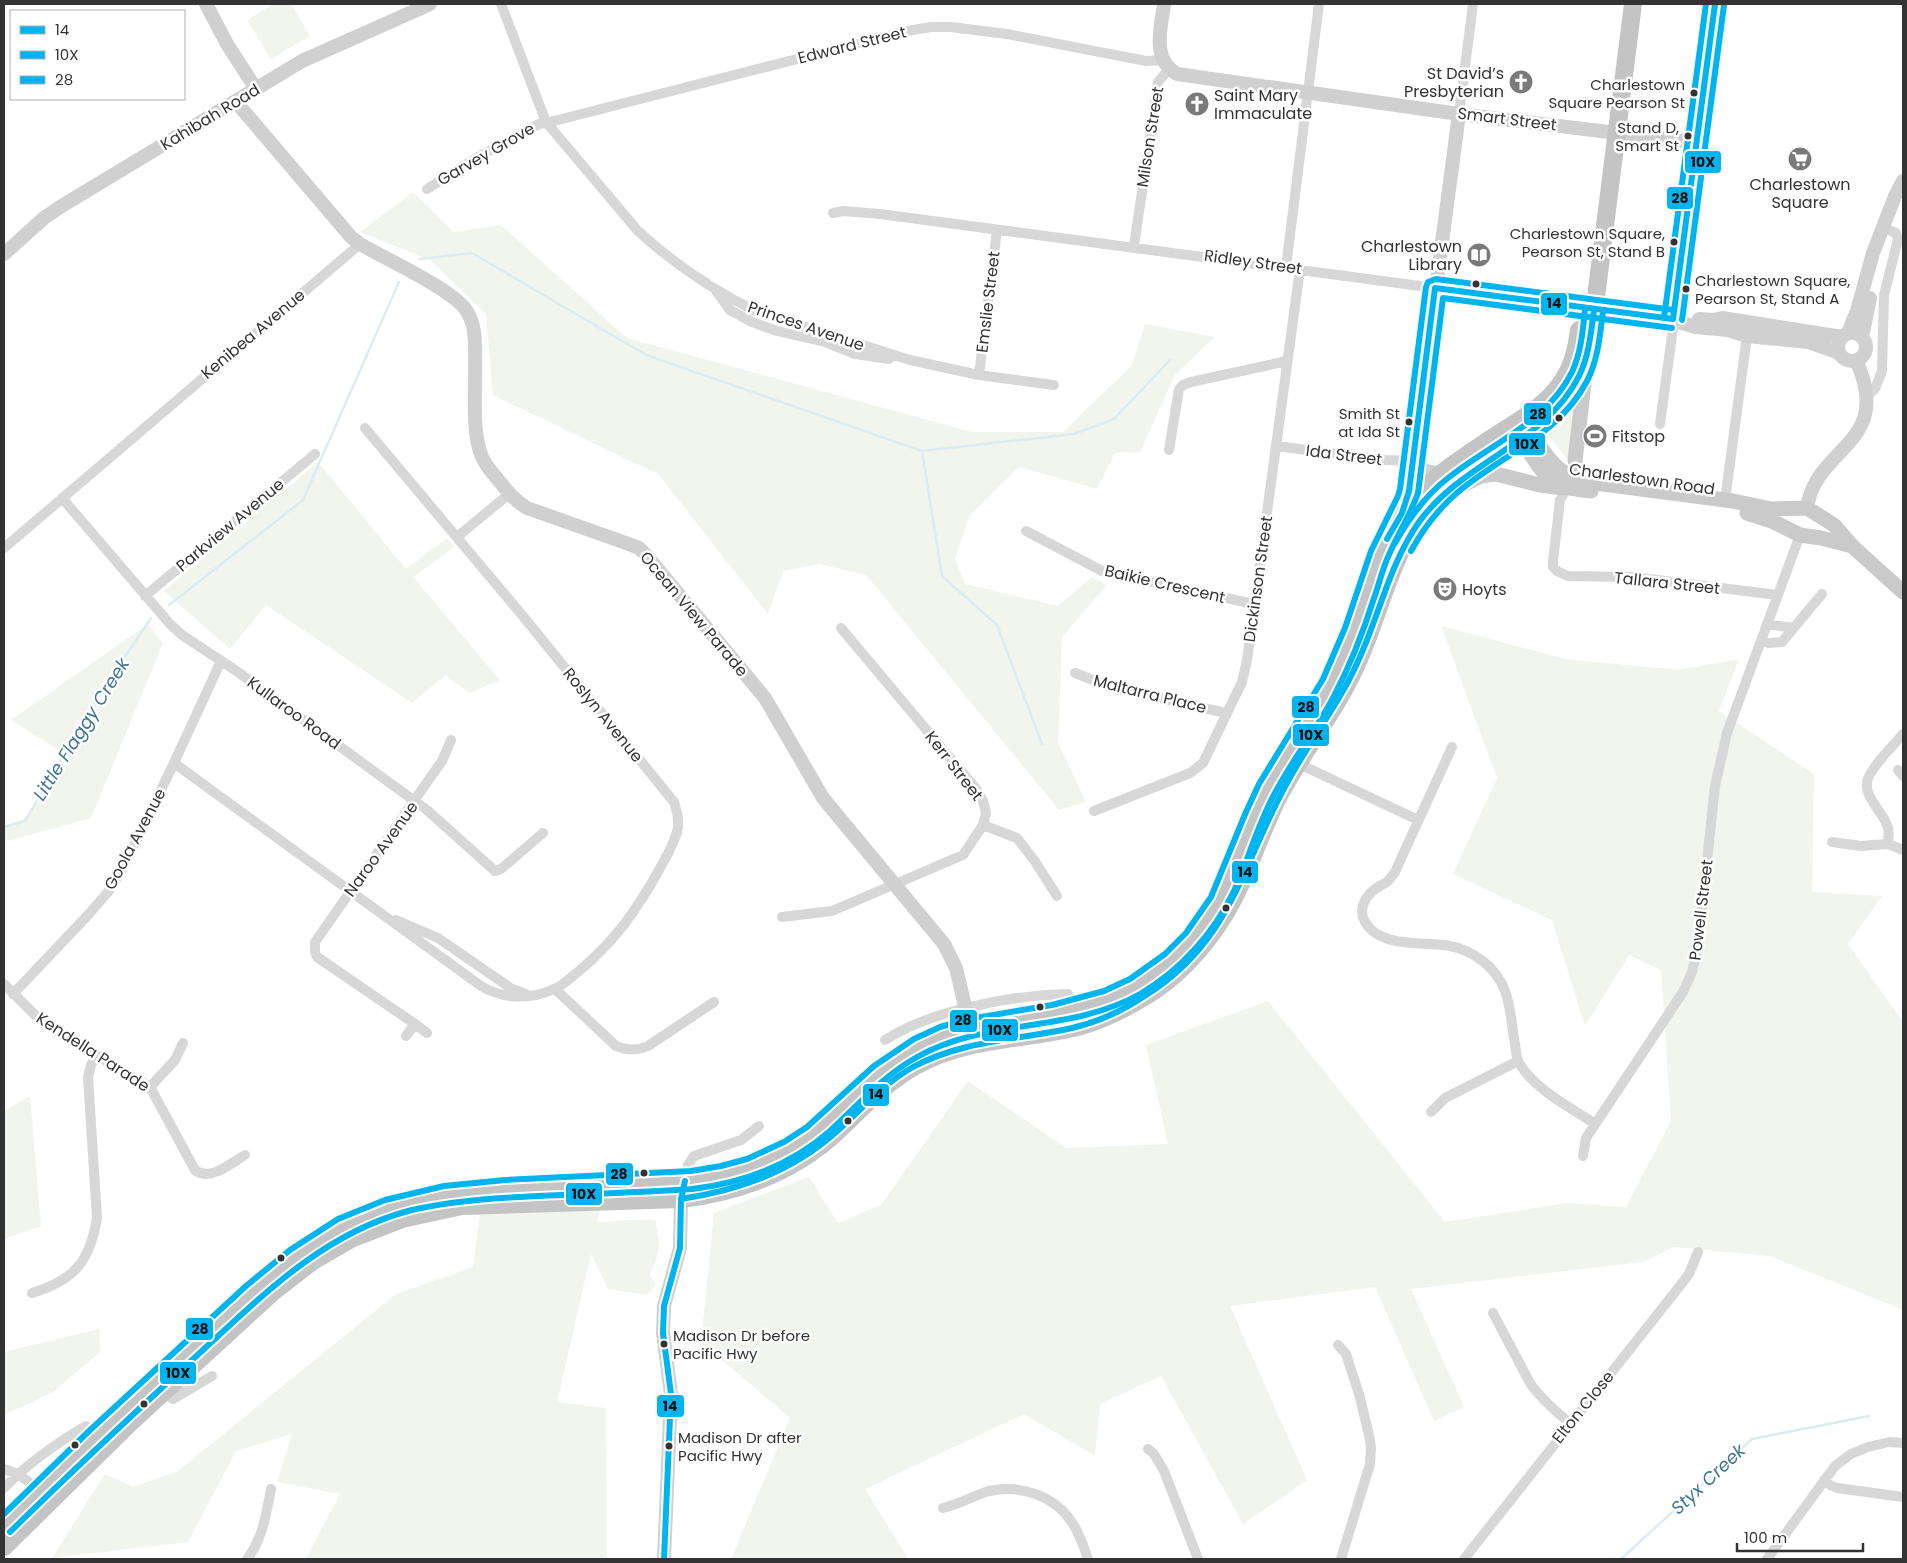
<svg xmlns="http://www.w3.org/2000/svg" width="1907" height="1563" viewBox="0 0 1907 1563" font-family="Poppins,sans-serif">
	<style>
		.green { fill: #f1f5ed }
		.lines { fill: none; stroke-linecap: round; stroke-linejoin: round }
		.stream { stroke: #ddebf3; stroke-width: 2.5 }
		.street { stroke: #d7d7d7; stroke-width: 10 }
		.secondary { stroke: #d0d0d0; stroke-width: 14 }
		.primary { stroke: #cacaca; stroke-width: 15 }
		.highway { stroke: #c4c4c4; stroke-width: 18 }
		.bus-1-casing { stroke: #fff; stroke-width: 10 }
		.bus-2-casing { stroke: #fff; stroke-width: 10 }
		.bus-3-casing { stroke: #fff; stroke-width: 10 }
		.bus-1 { stroke: #00b5ef; stroke-width: 6 }
		.bus-2 { stroke: #00b5ef; stroke-width: 6 }
		.bus-3 { stroke: #00b5ef; stroke-width: 6 }
		.bus-dot { fill: #333; stroke: #fff; stroke-width: 2 }
		.labels { text-anchor: middle; dominant-baseline: central; stroke-width: 5; stroke-linejoin: round; paint-order: stroke }
		.bus-label { font-size: 15px; fill: #333; stroke: #fff; text-anchor: end }
		.street-label { font-size: 16px; fill: #333; stroke: #fff }
		.poi-label { font-size: 16px; fill: #333; stroke: #fff; text-anchor: start }
		.water-label { font-size: 18px; font-style: italic; fill: #3f7597; stroke: #fff }
		.line-badge { stroke: #fff; stroke-width: 2 }
		.pale-badge-label { font-size: 14px; text-anchor: middle; font-weight: bold; fill: #111 }
	</style>
	<rect width="100%" height="100%" fill="#fff"/>
	<!-- green -->
	<path class="green" d="M273 4H291L310 36 271 59 247 20Z
		M413 192 454 232 501 225 627 338 972 432H1063L1132 365 1145 324 1215 337 1175 375 1140 452 1115 453 1097 489 1019 467 970 515 955 558 965 584 1058 606 1092 577 1107 585 1062 637 1058 743 1086 802 1058 810 1055 805 866 575 819 564 783 571 768 614 658 474 493 395 486 314 430 260 360 232Z
		M1574 403 1571 458H1566L1548 435 1565 422 1561 416Z
		M318 462 406 569 447 538 454 547 413 577 500 680 469 693 446 675 412 703 266 605 230 649 164 591Z
		M148 624 163 643 91 818 4 842V826L24 819 71 758 11 720Z
		M1441 626 1565 659 1678 670 1739 659 1719 711 1814 774 1812 892 1882 896 1848 944 1903 1022V1310L1770 1256 1674 1247 1643 1262 1411 1289 1464 1407 1434 1421 1375 1287 1230 1306 1307 1480 1243 1524 1161 1376 1100 1404 1095 1456 1024 1414 865 1489 908 1559H731L790 1418 701 1342 714 1213 809 1177 838 1223 881 1205 968 1081 1066 1148 1168 1144 1146 1045 1268 1001 1445 1222 1568 1203 1626 1207 1671 1121 1661 970 1629 955 1585 1026 1552 920 1453 874 1497 778Z
		M30 1096 41 1226 4 1239V1111Z
		M600 1210 598 1222 651 1219 656 1222C660 1249 661 1251 649 1276L657 1284 647 1295 608 1289 591 1254 557 1402 606 1408 607 1559H306L340 1494 277 1482 292 1434 236 1451 188 1542 52 1558 105 1474 133 1487 178 1471 396 1294 473 1267 480 1214Z
		M99 1329 100 1352 53 1392 4 1415V1352Z"/>
	<g class="lines">
		<!-- stream -->
		<path class="stream" d="M420 259 472 253 646 355 922 451 1074 434 1114 419 1170 360
			M922 451 942 576 997 625 1042 744
			M169 605 303 500 399 282
			M4 827 25 821 96 700 151 618
			M1621 1559 1752 1439 1869 1416"/>
		<!-- street -->
		<path class="street" d="M501 4 546 122 638 231C673 263 713 290 755 311L910 360 979 375 1054 385
			M1459 114 1473 4
			M427 189 478 157 539 124 554 121 907 31 931 27H951L1007 34 1146 61 1162 60
			M833 213 843 211 880 214 1435 288
			M1134 246 1158 82 1169 69
			M1286 267 1319 4
			M716 291 730 310 752 322 777 331 825 342 855 354 889 359
			M979 375 997 230
			M1866 396 1875 389 1882 371 1884 295 1898 239 1896 233 1891 231
			M1660 424 1673 328
			M1276 446 1386 460 1412 461
			M1169 450 1179 389 1183 385 1191 382 1287 361
			M1567 488 1560 500 1553 561V567L1557 571 1568 576 1633 577 1777 595
			M62 498 170 624 182 635 235 670 427 810 495 871 501 869 543 833
			M1725 500 1747 336
			M1026 531 1102 571 1254 604
			M457 537 509 494
			M4 548 360 244
			M145 596 315 454
			M1767 624 1793 628
			M1761 641 1769 643 1782 642 1822 594
			M1075 673 1111 687 1226 713
			M1452 747 1395 872C1393 875 1390 879 1388 881 1385 884 1381 885 1378 887 1367 894 1357 908 1365 922 1381 949 1425 941 1450 946 1462 948 1474 954 1484 962 1512 985 1509 1012 1515 1044 1516 1050 1516 1058 1519 1063 1535 1090 1570 1107 1595 1124
			M1295 762 1418 820
			M174 763 481 986C503 999 530 1000 554 989 563 986 571 977 579 971 615 941 636 911 659 870 666 857 675 843 678 828 679 819 677 811 674 802L522 615 365 428
			M1898 770 1903 776
			M1094 811 1190 773 1203 763 1242 682 1247 660 1300 269
			M983 825 1017 838 1034 860 1057 896
			M1832 842 1861 846 1888 844 1903 850
			M1888 844C1888 838 1890 830 1887 825 1881 809 1860 794 1869 776 1877 761 1892 747 1903 734
			M782 917 832 911 963 855 983 825 986 813 983 801 977 790 841 628
			M396 920 438 938 512 989 526 994
			M4 984 34 1014 57 1032 150 1087 195 1170C210 1182 231 1163 245 1155
			M555 989 616 1046C627 1050 636 1051 648 1046L714 1002
			M13 994 88 915 108 892 122 870 174 763 221 661
			M415 1024 427 1033
			M406 1036 415 1024 317 957 315 952V942L442 761 451 740
			M885 1040C932 1010 1013 995 1068 994
			M150 1087 175 1060 183 1043
			M1431 1112 1445 1098 1518 1061
			M1583 1156 1586 1138 1683 992 1692 972 1698 946 1715 786 1727 733 1800 535
			M685 1181 688 1165 694 1156 741 1140 759 1126
			M32 1293C75 1280 90 1261 97 1218L88 1077 91 1065 97 1055
			M1493 1313 1530 1383C1541 1399 1555 1411 1570 1423
			M1338 1345 1346 1354 1359 1394 1369 1435 1371 1448 1370 1464 1341 1559
			M164 1392 173 1399 212 1376
			M1148 1449 1154 1454 1164 1471 1198 1559
			M4 1469 18 1474 40 1490
			M1824 1480 1830 1485 1837 1488 1903 1497
			M4 1488C29 1462 55 1444 86 1426
			M943 1508C959 1504 973 1496 989 1491 1021 1484 1056 1496 1073 1524 1080 1535 1084 1547 1088 1559
			M247 1559C263 1539 266 1514 271 1489
			M1464 1559 1679 1287 1689 1274 1698 1252
			M1767 1559 1835 1466 1851 1454 1868 1447 1889 1442 1903 1443"/>
		<!-- secondary -->
		<path class="secondary" d="M206 4 227 44 256 89
			M1164 4C1161 28 1151 59 1177 74L1459 114 1684 141 1697 139
			M236 102 351 237 360 244C384 258 453 290 466 310 476 325 475 342 475 358 476 387 471 432 482 457 486 466 493 474 500 482 508 492 515 501 527 508L626 543 639 548 646 555 765 698 823 798 944 944 956 968 974 1044
			M4 254 44 218 60 207 302 61 430 4
			M1435 288 1582 309 1661 317 1696 327 1728 330 1747 336 1808 342 1839 353
			M1673 319 1715 4
			M1699 319 1714 320 1722 318 1842 337
			M1838 347a14 14 0 1 1 28 0a14 14 0 1 1-28 0Z
			M1848 333 1857 311 1873 253 1895 196 1903 181
			M1862 337 1870 298
			M1412 461C1422 471 1429 473 1443 473
			M1807 508C1815 446 1895 445 1856 360
			M1404 509 1409 491 1459 114
			M664 1559 671 1394 663 1333 664 1306 680 1248 681 1199 685 1181"/>
		<!-- primary -->
		<path class="primary" d="M1586 367 1575 460 1577 468 1590 482
			M1525 423C1540 446 1552 471 1580 481L1733 501 1772 509 1807 508 1834 525 1852 546 1903 592
			M1515 428C1526 445 1541 477 1559 485 1569 489 1580 490 1591 491
			M1465 484 1481 476 1496 474 1540 485 1563 488
			M1747 513 1772 521 1800 535 1821 538 1852 546"/>
		<!-- highway -->
		<path class="highway" d="M4 1526C64 1466 127 1408 189 1350 245 1300 296 1246 366 1216 420 1193 476 1190 533 1188 569 1186 604 1184 640 1183 665 1181 689 1182 714 1177 745 1172 776 1159 802 1141 828 1123 849 1098 872 1077 891 1060 913 1048 936 1038 972 1022 1012 1020 1050 1015 1100 1008 1146 986 1181 950 1196 935 1210 918 1220 899 1235 871 1242 839 1256 810 1277 765 1309 727 1332 682 1357 632 1367 574 1395 524 1417 485 1461 459 1498 434 1522 419 1548 404 1563 380 1573 365 1577 347 1579 330
			M4 1547 131 1422 274 1291 313 1261 353 1238 402 1219 462 1206 681 1199C740 1192 796 1171 839 1130 864 1106 886 1082 917 1065 971 1036 1024 1041 1081 1026 1106 1019 1132 1005 1154 991 1187 969 1215 934 1233 900 1251 866 1262 828 1280 794 1304 750 1335 712 1356 666 1378 619 1388 566 1417 523 1458 463 1545 444 1578 380 1587 362 1590 342 1593 321L1633 4"/>
		<defs>
			<path id="bus-1" d="M1435 288 1673 319
				M1673 319 1715 4
				M1387 539 1402 513 1409 491 1435 288
				M681 1199C739 1190 791 1172 835 1133 861 1110 883 1084 913 1067 963 1040 1018 1040 1072 1028 1098 1022 1124 1010 1146 995 1232 941 1242 864 1287 783 1310 740 1340 703 1359 659 1380 613 1390 563 1419 522 1463 461 1546 443 1579 376 1589 356 1591 332 1594 310
				M664 1559 671 1394 663 1333 664 1306 680 1248 681 1199 685 1181"/>
			<path id="bus-2" d="M1682 320 1724 5
				M1411 551C1423 529 1438 509 1458 492 1502 455 1559 435 1587 381 1598 360 1600 335 1603 311
				M10 1532C69 1474 130 1417 191 1361 257 1301 319 1235 408 1211 444 1202 482 1199 519 1197 577 1194 635 1193 692 1189 743 1183 791 1165 830 1131 858 1105 883 1076 917 1057 986 1018 1071 1033 1140 994 1180 971 1214 933 1234 891 1249 858 1258 823 1276 791 1293 759 1316 730 1333 698 1350 666 1363 633 1374 598 1379 585 1382 570 1388 557 1397 535 1410 516 1418 493L1443 298 1672 328"/>
			<path id="bus-3" d="M1664 318 1706 4
				M1395 543C1409 518 1426 495 1448 478 1490 444 1547 423 1572 372 1581 353 1583 330 1585 309
				M4 1514 89 1431 246 1286 290 1250 338 1219 385 1200 444 1186 505 1180 691 1171 721 1166 747 1159 784 1142 807 1127 874 1066 914 1039 940 1027 969 1019 1052 1005 1104 991 1130 979 1165 954 1186 933 1211 897 1246 812 1259 784 1323 679 1345 628 1371 551 1398 496 1400 489 1426 287 1428 282 1436 279 1674 310"/>
		</defs>
		<!-- bus-1 casing -->
		<use href="#bus-1" class="bus-1-casing"/>
		<!-- bus-2 casing -->
		<use href="#bus-2" class="bus-2-casing"/>
		<!-- bus-3 casing -->
		<use href="#bus-3" class="bus-3-casing"/>
		<!-- bus-1 -->
		<use href="#bus-1" class="bus-1"/>
		<!-- bus-2 -->
		<use href="#bus-2" class="bus-2"/>
		<!-- bus-3 -->
		<use href="#bus-3" class="bus-3"/>
	</g>
	<!-- icons -->
	<defs>
		<symbol id="church-disc" viewBox="-11 -11 22 22"><circle r="9.5" fill="#7a7a7a" stroke="#fff"/><path d="M-1.2-6h2.4v3.5h3.3v2.4h-3.3V6h-2.4V-.1h-3.3v-2.4h3.3Z" fill="#fff"/></symbol>
		<symbol id="supermarket-disc" viewBox="-11 -11 22 22"><circle r="9.5" fill="#7a7a7a" stroke="#fff"/><path d="M-6-5.5h2.5l.6 2H6L4.5 2H-2.5L-4.4-4H-6ZM-1.5 3.2a1.3 1.3 0 1 0 .1 0ZM3 3.2a1.3 1.3 0 1 0 .1 0Z" fill="#fff"/></symbol>
		<symbol id="library-disc" viewBox="-11 -11 22 22"><circle r="9.5" fill="#7a7a7a" stroke="#fff"/><path d="M-6-4Q-3-5.5-.7-3.5V5Q-3 3-6 4ZM6-4Q3-5.5 .7-3.5V5Q3 3 6 4Z" fill="#fff"/></symbol>
		<symbol id="stadium-disc" viewBox="-11 -11 22 22"><circle r="9.5" fill="#7a7a7a" stroke="#fff"/><path d="M0-5a6.5 5 0 1 0 0 10a6.5 5 0 1 0 0-10ZM-3.5-1.8h7v3.6h-7Z" fill="#fff"/></symbol>
		<symbol id="theatre-disc" viewBox="-11 -11 22 22"><circle r="9.5" fill="#7a7a7a" stroke="#fff"/><path d="M-5-5.5Q0-4 5-5.5V0Q5 5 0 6Q-5 5-5 0ZM-3.3-2.5H-1v1.5H-3.3ZM1-2.5H3.3v1.5H1ZM-2.8 1Q0 5.5 2.8 1Z" fill="#fff"/></symbol>
	</defs>
	<g fill-rule="evenodd">
		<use href="#church-disc" x="1507" y="68" width="28" height="28"/>
		<use href="#church-disc" x="1183" y="90" width="28" height="28"/>
		<use href="#supermarket-disc" x="1786" y="145" width="28" height="28"/>
		<use href="#library-disc" x="1465" y="241" width="28" height="28"/>
		<use href="#stadium-disc" x="1581" y="422" width="28" height="28"/>
		<use href="#theatre-disc" x="1431" y="575" width="28" height="28"/>
	</g>
	<!-- markers -->
	<g class="bus-dot">
		<circle cx="1694" cy="93" r="4.5"/>
		<circle cx="1688" cy="136" r="4.5"/>
		<circle cx="1674" cy="242" r="4.5"/>
		<circle cx="1476" cy="284" r="4.5"/>
		<circle cx="1686" cy="289" r="4.5"/>
		<circle cx="1559" cy="418" r="4.5"/>
		<circle cx="1409" cy="422" r="4.5"/>
		<circle cx="1226" cy="908" r="4.5"/>
		<circle cx="1040" cy="1007" r="4.5"/>
		<circle cx="848" cy="1121" r="4.5"/>
		<circle cx="644" cy="1173" r="4.5"/>
		<circle cx="281" cy="1258" r="4.5"/>
		<circle cx="664" cy="1344" r="4.5"/>
		<circle cx="144" cy="1404" r="4.5"/>
		<circle cx="75" cy="1445" r="4.5"/>
		<circle cx="669" cy="1446" r="4.5"/>
	</g>
	<g class="labels">
		<!-- bus labels -->
		<g class="bus-label">
			<text x="1685" y="84">Charlestown<tspan x="1685" dy="18">Square Pearson St</tspan></text>
			<text x="1679" y="127">Stand D,<tspan x="1679" dy="18">Smart St</tspan></text>
			<text x="1665" y="233">Charlestown Square,<tspan x="1665" dy="18">Pearson St, Stand B</tspan></text>
			<text x="1695" y="280" text-anchor="start">Charlestown Square,<tspan x="1695" dy="18">Pearson St, Stand A</tspan></text>
			<text x="1400" y="413">Smith St<tspan x="1400" dy="18">at Ida St</tspan></text>
			<text x="673" y="1335" text-anchor="start">Madison Dr before<tspan x="673" dy="18">Pacific Hwy</tspan></text>
			<text x="678" y="1437" text-anchor="start">Madison Dr after<tspan x="678" dy="18">Pacific Hwy</tspan></text>
		</g>
		<!-- street labels -->
		<g class="street-label">
			<text transform="translate(852 45) rotate(-14)">Edward Street</text>
			<text transform="translate(210 117) rotate(-31)">Kahibah Road</text>
			<text transform="translate(1507 119) rotate(7)">Smart Street</text>
			<text transform="translate(1150 137) rotate(-81)">Milson Street</text>
			<text transform="translate(486 154) rotate(-30)">Garvey Grove</text>
			<text transform="translate(1253 262) rotate(8)">Ridley Street</text>
			<text transform="translate(988 302) rotate(-83)">Emslie Street</text>
			<text transform="translate(806 326) rotate(19)">Princes Avenue</text>
			<text transform="translate(253 334) rotate(-40)">Kenibea Avenue</text>
			<text transform="translate(1344 455) rotate(7)">Ida Street</text>
			<text transform="translate(1642 479) rotate(8)">Charlestown Road</text>
			<text transform="translate(230 525) rotate(-40)">Parkview Avenue</text>
			<text transform="translate(1258 579) rotate(-82)">Dickinson Street</text>
			<text transform="translate(1667 583) rotate(6)">Tallara Street</text>
			<text transform="translate(1165 584) rotate(13)">Baikie Crescent</text>
			<text transform="translate(694 614) rotate(50)">Ocean View Parade</text>
			<text transform="translate(1150 694) rotate(14)">Maltarra Place</text>
			<text transform="translate(294 713) rotate(36)">Kullaroo Road</text>
			<text transform="translate(603 715) rotate(51)">Roslyn Avenue</text>
			<text transform="translate(954 766) rotate(52)">Kerr Street</text>
			<text transform="translate(135 839) rotate(-62)">Goola Avenue</text>
			<text transform="translate(381 849) rotate(-54)">Naroo Avenue</text>
			<text transform="translate(1701 910) rotate(-83)">Powell Street</text>
			<text transform="translate(93 1052) rotate(33)">Kendella Parade</text>
			<text transform="translate(1583 1407) rotate(-51)">Elton Close</text>
		</g>
		<!-- poi labels -->
		<g class="poi-label">
			<text x="1504" y="73" text-anchor="end">St David’s<tspan x="1504" dy="18">Presbyterian</tspan></text>
			<text x="1214" y="95">Saint Mary<tspan x="1214" dy="18">Immaculate</tspan></text>
			<text x="1800" y="184" text-anchor="middle">Charlestown<tspan x="1800" dy="18">Square</tspan></text>
			<text x="1462" y="246" text-anchor="end">Charlestown<tspan x="1462" dy="18">Library</tspan></text>
			<text x="1612" y="436">Fitstop</text>
			<text x="1462" y="589">Hoyts</text>
		</g>
		<!-- water labels -->
		<g class="water-label">
			<text transform="translate(81 729) rotate(-58)">Little Flaggy Creek</text>
			<text transform="translate(1708 1479) rotate(-43)">Styx Creek</text>
		</g>
	</g>
	<g class="line-badge">
		<rect x="1684" y="150" width="38" height="24" rx="5" fill="#00b5ef"/>
		<rect x="1666" y="186" width="28" height="24" rx="5" fill="#00b5ef"/>
		<rect x="1540" y="292" width="28" height="24" rx="5" fill="#00b5ef"/>
		<rect x="1523" y="402" width="29" height="24" rx="5" fill="#00b5ef"/>
		<rect x="1508" y="432" width="38" height="24" rx="5" fill="#00b5ef"/>
		<rect x="1291" y="695" width="29" height="24" rx="5" fill="#00b5ef"/>
		<rect x="1292" y="723" width="38" height="24" rx="5" fill="#00b5ef"/>
		<rect x="1231" y="860" width="28" height="24" rx="5" fill="#00b5ef"/>
		<rect x="949" y="1009" width="29" height="24" rx="5" fill="#00b5ef"/>
		<rect x="981" y="1018" width="38" height="24" rx="5" fill="#00b5ef"/>
		<rect x="862" y="1083" width="28" height="24" rx="5" fill="#00b5ef"/>
		<rect x="605" y="1162" width="29" height="24" rx="5" fill="#00b5ef"/>
		<rect x="565" y="1182" width="38" height="24" rx="5" fill="#00b5ef"/>
		<rect x="185" y="1317" width="29" height="24" rx="5" fill="#00b5ef"/>
		<rect x="159" y="1361" width="38" height="24" rx="5" fill="#00b5ef"/>
		<rect x="656" y="1394" width="29" height="24" rx="5" fill="#00b5ef"/>
	</g>
	<g class="pale-badge-label">
		<text x="1703" y="167">10X</text>
		<text x="1680" y="203">28</text>
		<text x="1554" y="308">14</text>
		<text x="1538" y="419">28</text>
		<text x="1527" y="449">10X</text>
		<text x="1306" y="712">28</text>
		<text x="1311" y="740">10X</text>
		<text x="1245" y="877">14</text>
		<text x="963" y="1025">28</text>
		<text x="1000" y="1035">10X</text>
		<text x="876" y="1099">14</text>
		<text x="619" y="1179">28</text>
		<text x="584" y="1199">10X</text>
		<text x="200" y="1334">28</text>
		<text x="178" y="1378">10X</text>
		<text x="670" y="1411">14</text>
	</g>
	<!-- border -->
	<rect width="1907" height="1563" fill="none" stroke="#333333" stroke-width="10"/>
	<!-- legend -->
	<rect x="10" y="10" width="175" height="90" fill="#ffffff" stroke="#adadad"/>
	<rect x="20" y="26" width="25" height="8" fill="#00b5ef" stroke="#adadad"/>
	<text x="55" y="35" font-size="15" fill="#333333">14</text>
	<rect x="20" y="51" width="25" height="8" fill="#00b5ef" stroke="#adadad"/>
	<text x="55" y="60" font-size="15" fill="#333333">10X</text>
	<rect x="20" y="76" width="25" height="8" fill="#00b5ef" stroke="#adadad"/>
	<text x="55" y="85" font-size="15" fill="#333333">28</text>
	<!-- scale -->
	<path d="M1737 1543v8h126v-8" fill="none" stroke="#333333" stroke-width="2.5"/>
	<text x="1744" y="1543" font-size="15" fill="#333333" stroke="#ffffff" stroke-width="4" paint-order="stroke">100 m</text>
</svg>
